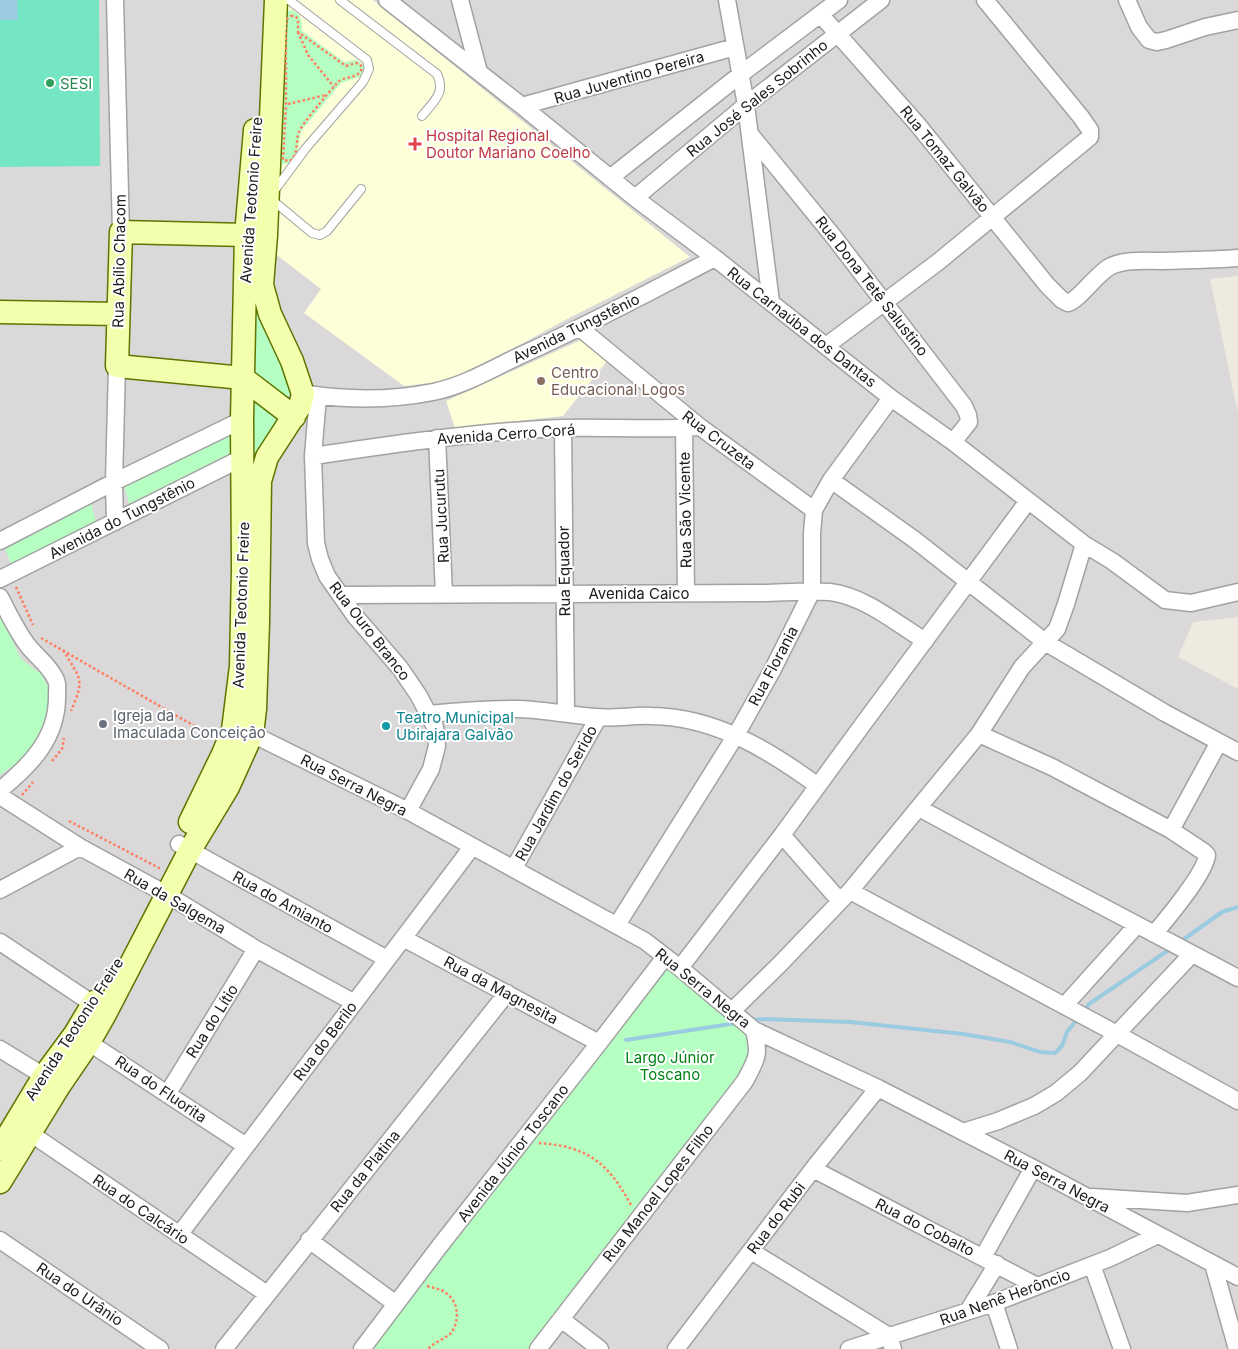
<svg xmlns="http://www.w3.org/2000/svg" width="1238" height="1349" viewBox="0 0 1238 1349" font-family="Inter,sans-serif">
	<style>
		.residential { fill: #dad8d8 }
		.education { fill: #fcffd8 }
		.park { fill: #b6ffc2 }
		.pitch { fill: #74e6c3 }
		.water { fill: #9bcbe1 }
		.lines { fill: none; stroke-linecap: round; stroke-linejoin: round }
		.stream { stroke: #9bcbe1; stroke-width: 4 }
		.lane-casing { stroke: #a2a2a2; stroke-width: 10 }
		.street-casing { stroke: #a2a2a2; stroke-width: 19 }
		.secondary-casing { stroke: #5f7500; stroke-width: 25 }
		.path { stroke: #ff7d60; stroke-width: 2.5; stroke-dasharray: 2.5 2.5; stroke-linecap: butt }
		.lane { stroke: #fff; stroke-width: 8 }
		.street { stroke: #fff; stroke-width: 16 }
		.secondary { stroke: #f4ffad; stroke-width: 22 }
		.leisure-dot { fill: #2e9e5b; stroke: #fff; stroke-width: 2 }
		.health-dot { fill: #e0444e; stroke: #fff; stroke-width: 2 }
		.education-dot { fill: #8d6e63; stroke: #fff; stroke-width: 2 }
		.worship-dot { fill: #6b7280; stroke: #fff; stroke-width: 2 }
		.culture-dot { fill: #0f9aa8; stroke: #fff; stroke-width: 2 }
		.labels { text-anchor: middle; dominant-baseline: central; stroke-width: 4; stroke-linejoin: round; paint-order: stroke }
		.street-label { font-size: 15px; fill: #1b1b1b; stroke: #fff }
		.leisure-label { font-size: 15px; fill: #27864d; stroke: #fff; text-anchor: start }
		.health-label { font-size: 15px; fill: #be3a42; stroke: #fff; text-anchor: start }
		.education-label { font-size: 15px; fill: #785e54; stroke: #fff; text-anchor: start }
		.worship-label { font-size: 15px; fill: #5b616d; stroke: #fff; text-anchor: start }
		.culture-label { font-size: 15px; fill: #0d838f; stroke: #fff; text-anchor: start }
		.park-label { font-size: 15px; fill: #018216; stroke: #fff }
	</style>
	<rect width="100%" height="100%" fill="#eeeadf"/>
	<!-- residential -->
	<path class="residential" d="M0 0H1238V276L1210 279 1238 414V617L1193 622 1178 657 1238 689V1349H0Z"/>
	<!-- education -->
	<path class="education" d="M283 0H373L690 257 567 319 455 380 404 386 304 313 321 289 274 253Z
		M581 340 607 361 563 416 455 428 446 401Z"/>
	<!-- park -->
	<path class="park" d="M291 10C302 14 302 21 302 31L344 62 357 60 364 66V73L359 77 341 83 301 131 297 154 291 163 281 164 284 16 287 11Z
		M256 289 292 388 288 397 274 394 254 375Z
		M249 390 285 415 252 473Z
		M230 436 231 453 129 504 124 484Z
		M91 503 96 522 12 566 4 546Z
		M0 615 21 659 41 674 48 687V709L40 738 17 763 0 775Z
		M666 968 740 1025C749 1041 750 1049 747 1067L528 1349H370Z"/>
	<!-- pitch -->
	<path class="pitch" d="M0 0H99L100 166 0 167Z"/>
	<!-- water -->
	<path class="water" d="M0 0H17L18 20H0Z"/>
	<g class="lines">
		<!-- stream -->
		<path class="stream" d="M1180 942 1222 912 1238 907
			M1083 1012 1089 1004 1173 947
			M752 1020 764 1019 850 1022 963 1034 1010 1042 1040 1052 1055 1053 1062 1046 1067 1032 1079 1017
			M626 1040 737 1023"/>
		<defs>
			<path id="lane" d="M340 0 437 74C446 93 434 101 422 116
				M274 191 306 148 363 82 369 69 367 60 289 0
				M271 199 312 233 320 235 327 231 361 189"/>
			<path id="street" d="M115 0 121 232
				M387 0 522 106 635 198 715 258 891 398 953 442 1084 544 1112 561 1165 600 1191 603 1238 592
				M460 0 479 72
				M727 0 746 105 771 302
				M1127 0 1139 27 1149 40 1157 42 1166 40 1205 27 1238 20
				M820 14 918 125 1047 285 1062 300 1068 303C1079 300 1097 273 1111 266 1126 259 1146 261 1161 261 1187 260 1212 260 1238 258
				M522 106 735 47
				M750 134 833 236 964 406 968 415 969 422 953 442
				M610 178 741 74 839 0
				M635 198 746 105 881 0
				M581 329 700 427 814 510
				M826 346 938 262 1090 137V130L1081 117 985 0
				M308 394C348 400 393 400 433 392 463 386 490 370 517 357 585 327 649 292 715 258
				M318 396 313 456 316 543 320 559 327 576 355 616 400 668 419 696 435 727 437 746 431 769 408 811
				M563 428 566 713
				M684 428 686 593
				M437 438 444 594
				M313 456C396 444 479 431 563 428 608 427 654 430 700 427
				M831 480 915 540 1045 642 1165 713 1238 752
				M115 522 114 482 117 366
				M0 541 114 482 242 420
				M0 579 244 457
				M340 595 757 593C781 593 806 590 830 592 864 596 896 623 925 641
				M0 597C9 614 17 632 29 647 38 658 50 666 56 680 58 684 57 690 57 695 58 737 31 765 0 790
				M429 714C459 711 490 709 520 709 545 710 570 715 595 717 614 719 634 715 652 716 715 717 769 750 818 786
				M252 734 408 811 645 941 680 968 754 1030 878 1088 1033 1168 1238 1277
				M979 734 1052 767 1171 830 1204 852 1207 855C1206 872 1166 920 1154 934
				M0 796 80 847 166 894 256 949 353 1002
				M919 808 1041 874 1238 978
				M1171 830 1219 742
				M782 835 839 900
				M179 844 387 959
				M514 868 598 718
				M0 890 80 847
				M850 891 1117 1034 1238 1101
				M617 925 736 735 773 669 812 591V533L814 510 831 480 891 398
				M403 938 599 1043
				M0 942 93 1004
				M680 968 782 835 858 731 1028 501
				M1065 1005 1137 925
				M732 1011 780 964 850 891 979 734 1022 667 1057 629 1066 604 1084 544
				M79 1036 246 1146
				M0 1049 44 1076
				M168 1093 256 949
				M21 1127 267 1294
				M963 1132 998 1121 1034 1106 1056 1093 1080 1073 1192 954
				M813 1169 1037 1286
				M1092 1197 1187 1203 1238 1195
				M179 1235 472 847
				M0 1240 160 1349
				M309 1240 396 1304
				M751 1251 889 1336 893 1349
				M983 1257 1033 1168
				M1213 1264 1237 1349
				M1092 1265 1122 1349
				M994 1303 1009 1349
				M968 1311 997 1264
				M561 1319 600 1349
				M224 1349 507 993
				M362 1349 439 1247 599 1043 665 957
				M538 1349 745 1081C757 1058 760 1056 754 1030
				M676 1349 813 1169 878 1088
				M849 1349 994 1303 1110 1258 1158 1235"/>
			<path id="secondary" d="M246 235 121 232 117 366 243 378 294 417
				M0 312 118 314
				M190 822 223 754 233 730 241 666 243 568 242 420 246 235 255 130
				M0 1149 44 1076 75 1034 94 1002
				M0 1182 59 1086 89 1042 105 1014 190 850 228 787 252 734 255 709 258 622 260 481 267 457 300 406 303 394 292 361 270 314 262 285 266 235 276 0"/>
		</defs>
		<!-- lane casing -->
		<use href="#lane" class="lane-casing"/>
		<!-- street casing -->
		<use href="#street" class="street-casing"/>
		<!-- secondary casing -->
		<use href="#secondary" class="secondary-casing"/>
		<!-- path -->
		<path class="path" d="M291 16H295L298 19V32L346 66 356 63 360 64 362 68C358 80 344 75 337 83 330 91 301 125 299 132 295 143 299 153 290 161L283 160 286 104V24L287 19Z
			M298 32 308 55 334 87
			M288 104 326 95
			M16 587 33 625
			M41 638 212 736
			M63 650C81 680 85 678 71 711
			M52 761 62 749 64 738
			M22 795 33 782
			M69 821 161 869
			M539 1143C549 1144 561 1145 570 1148 602 1157 617 1179 632 1207
			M427 1286C434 1288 441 1289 446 1293 459 1302 460 1321 451 1333 445 1339 434 1342 428 1349"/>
		<!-- lane -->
		<use href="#lane" class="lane"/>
		<!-- street -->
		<use href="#street" class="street"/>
		<!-- secondary -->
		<use href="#secondary" class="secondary"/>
	</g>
	<!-- markers -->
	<circle class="leisure-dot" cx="50" cy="83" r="5"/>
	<path class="health-dot" d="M412.5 136.5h5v5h5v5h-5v5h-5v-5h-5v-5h5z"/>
	<circle class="education-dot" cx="541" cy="381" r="5"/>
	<circle class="worship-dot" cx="103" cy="724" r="5"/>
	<circle class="culture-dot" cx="386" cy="726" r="5"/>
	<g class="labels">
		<!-- street labels -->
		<g class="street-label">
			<text transform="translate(629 77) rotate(-16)">Rua Juventino Pereira</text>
			<text transform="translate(757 98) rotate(-39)">Rua José Sales Sobrinho</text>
			<text transform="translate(945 159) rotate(51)">Rua Tomaz Galvão</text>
			<text transform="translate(251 200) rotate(-86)">Avenida Teotonio Freire</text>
			<text transform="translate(119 261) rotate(-89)">Rua Abílio Chacom</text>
			<text transform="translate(872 286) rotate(52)">Rua Dona Tetê Salustino</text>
			<text transform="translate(802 327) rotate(38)">Rua Carnaúba dos Dantas</text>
			<text transform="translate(576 328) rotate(-26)">Avenida Tungstênio</text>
			<text transform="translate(506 434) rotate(-4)">Avenida Cerro Corá</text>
			<text transform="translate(719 440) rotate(37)">Rua Cruzeta</text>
			<text transform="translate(685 510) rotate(-91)">Rua São Vicente</text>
			<text transform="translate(441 516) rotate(-93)">Rua Jucurutu</text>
			<text transform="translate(122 518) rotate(-27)">Avenida do Tungstênio</text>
			<text transform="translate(564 571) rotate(-91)">Rua Equador</text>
			<text x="639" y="593">Avenida Caico</text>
			<text transform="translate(241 605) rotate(-88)">Avenida Teotonio Freire</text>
			<text transform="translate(370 631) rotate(52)">Rua Ouro Branco</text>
			<text transform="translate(773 666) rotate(-62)">Rua Florania</text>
			<text transform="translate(354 785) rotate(27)">Rua Serra Negra</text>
			<text transform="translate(556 793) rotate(-61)">Rua Jardim do Serido</text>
			<text transform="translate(175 901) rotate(30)">Rua da Salgema</text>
			<text transform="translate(283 902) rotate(29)">Rua do Amianto</text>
			<text transform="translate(703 988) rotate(39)">Rua Serra Negra</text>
			<text transform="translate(501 990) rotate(28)">Rua da Magnesita</text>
			<text transform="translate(212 1021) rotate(-58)">Rua do Lítio</text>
			<text transform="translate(74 1029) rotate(-57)">Avenida Teotonio Freire</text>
			<text transform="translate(325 1041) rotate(-53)">Rua do Berilo</text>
			<text transform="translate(161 1089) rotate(34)">Rua do Fluorita</text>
			<text transform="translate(513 1153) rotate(-52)">Avenida Júnior Toscano</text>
			<text transform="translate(365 1171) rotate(-51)">Rua da Platina</text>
			<text transform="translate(1057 1181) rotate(28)">Rua Serra Negra</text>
			<text transform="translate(658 1193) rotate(-52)">Rua Manoel Lopes Filho</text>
			<text transform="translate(141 1209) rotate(34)">Rua do Calcário</text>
			<text transform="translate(776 1218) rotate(-53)">Rua do Rubi</text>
			<text transform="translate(925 1227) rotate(27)">Rua do Cobalto</text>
			<text transform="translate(80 1294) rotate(34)">Rua do Urânio</text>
			<text transform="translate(1005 1297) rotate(-20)">Rua Nenê Herôncio</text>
		</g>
		<!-- leisure labels -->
		<g class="leisure-label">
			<text x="60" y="83">SESI</text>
		</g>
		<!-- health labels -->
		<g class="health-label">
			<text x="426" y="135">Hospital Regional<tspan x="426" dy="17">Doutor Mariano Coelho</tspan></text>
		</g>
		<!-- education labels -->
		<g class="education-label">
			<text x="551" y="372">Centro<tspan x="551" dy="17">Educacional Logos</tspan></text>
		</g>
		<!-- worship labels -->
		<g class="worship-label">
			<text x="113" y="715">Igreja da<tspan x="113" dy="17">Imaculada Conceição</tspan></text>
		</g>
		<!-- culture labels -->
		<g class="culture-label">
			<text x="396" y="717">Teatro Municipal<tspan x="396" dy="17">Ubirajara Galvão</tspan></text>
		</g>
		<!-- park labels -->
		<g class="park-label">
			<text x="670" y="1057">Largo Júnior<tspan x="670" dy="17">Toscano</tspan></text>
		</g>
	</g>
</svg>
